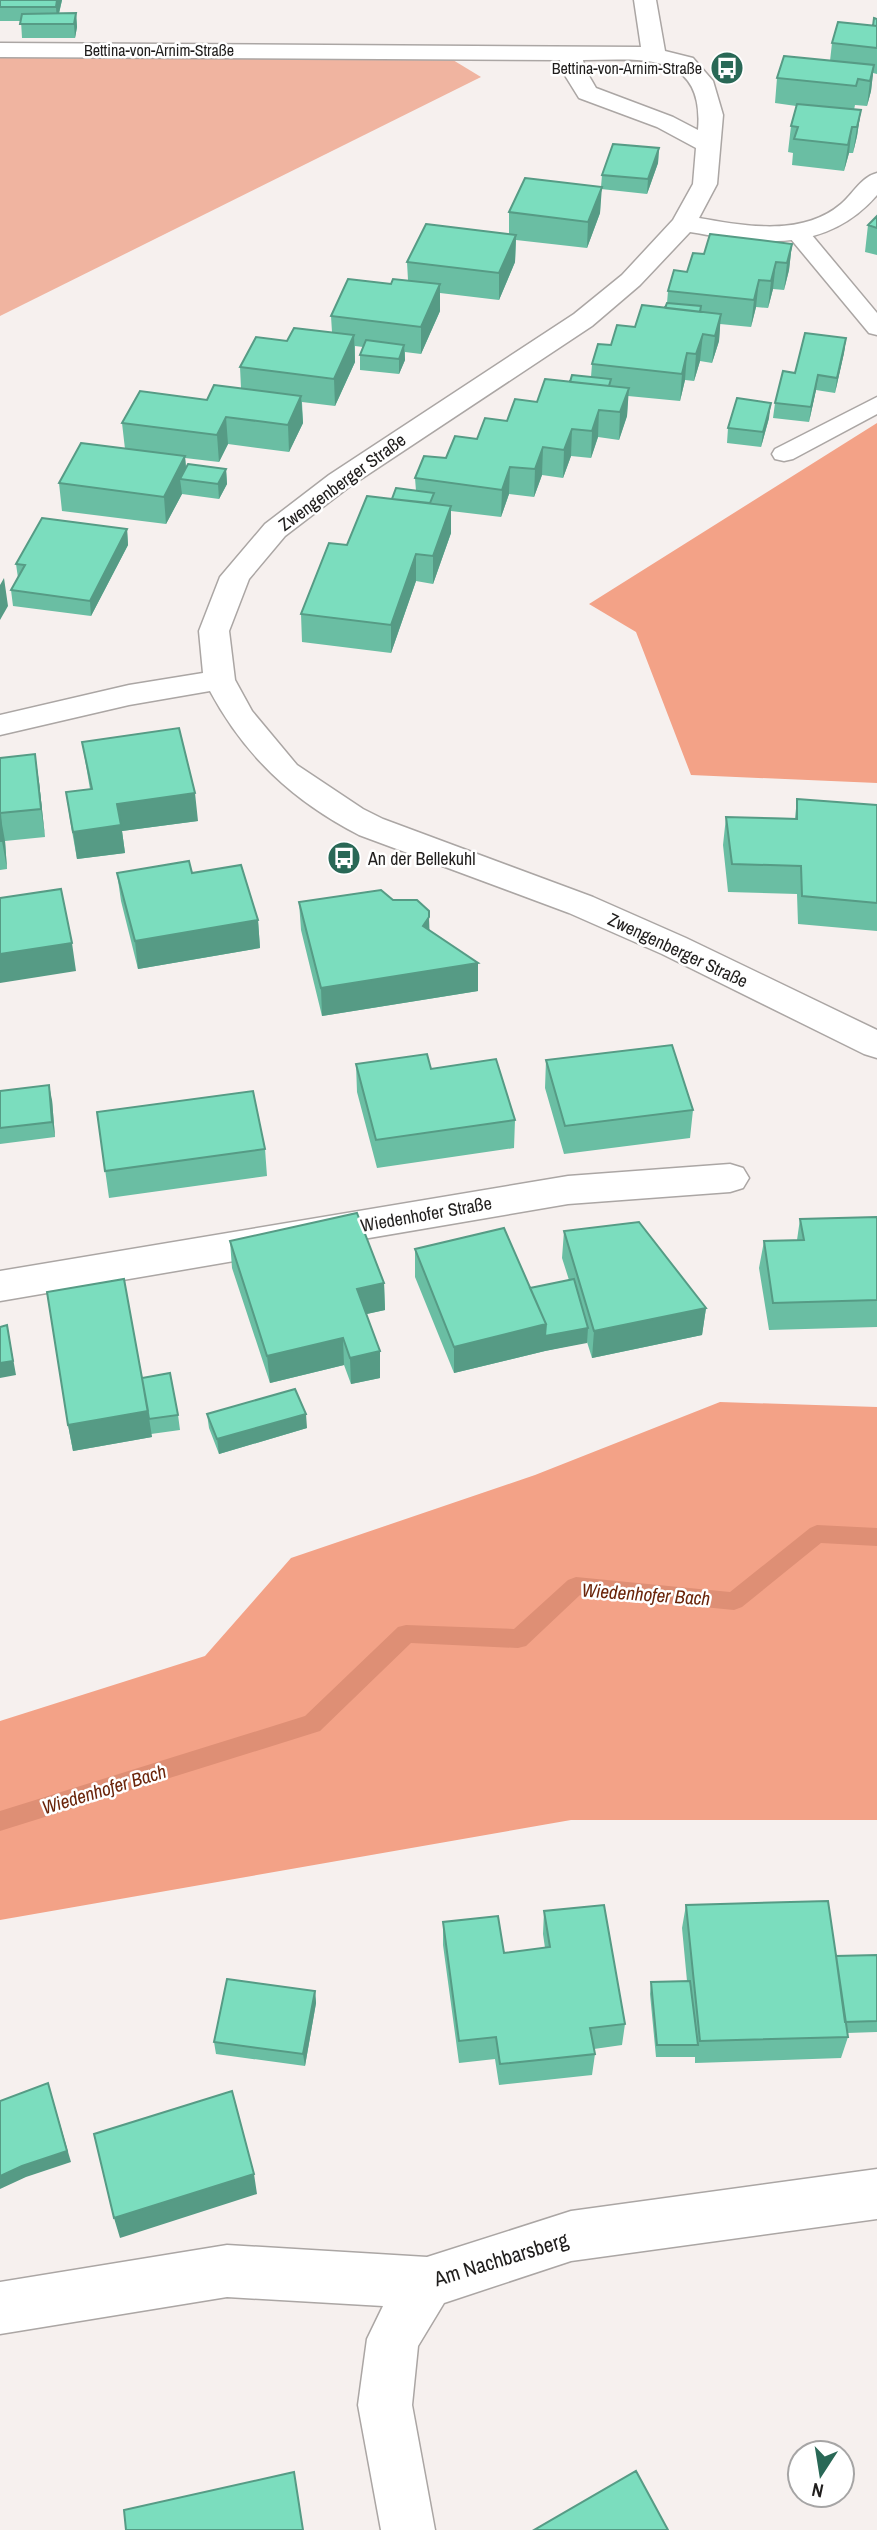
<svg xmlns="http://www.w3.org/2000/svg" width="877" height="2530" viewBox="0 0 877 2530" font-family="'Archivo Narrow',sans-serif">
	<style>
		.green { fill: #f0b4a0 }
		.forest { fill: #f3a287 }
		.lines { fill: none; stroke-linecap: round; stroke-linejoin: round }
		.stream { fill: #de8f75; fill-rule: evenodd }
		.service-casing { stroke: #aba6a4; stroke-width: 3 }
		.minor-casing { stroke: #aba6a4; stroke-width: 3 }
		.service { fill: #fff; fill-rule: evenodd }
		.minor { fill: #fff; fill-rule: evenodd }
		.wall { fill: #6abea3 }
		.shaded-wall { fill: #569b85 }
		.building { fill: #7bddbe; stroke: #569b85; stroke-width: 2 }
		.labels { text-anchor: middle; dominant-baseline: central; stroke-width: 5; stroke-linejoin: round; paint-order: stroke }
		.far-street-label { font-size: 16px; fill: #201e1d; stroke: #fff }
		.far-poi-label { font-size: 16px; fill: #201e1d; stroke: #fff; text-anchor: end }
		.street-label { font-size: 18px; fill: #201e1d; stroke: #fff }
		.poi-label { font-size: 18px; fill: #201e1d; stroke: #fff; text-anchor: start }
		.water-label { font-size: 19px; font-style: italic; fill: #6b250a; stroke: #fff }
		.near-street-label { font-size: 21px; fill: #201e1d; stroke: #fff }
	</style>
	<rect width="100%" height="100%" fill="#f6f0ee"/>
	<!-- green -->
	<path class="green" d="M0 57H448L481 77 0 316Z"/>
	<!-- forest -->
	<path class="forest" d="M877 423V783L691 775 636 632 589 604Z
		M720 1402 877 1407V1820H571L0 1920V1721L205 1656 291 1558 535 1475Z"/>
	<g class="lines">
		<!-- stream -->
		<path class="stream" d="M817 1525 877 1528V1546L821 1543 742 1607 734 1610 580 1595 526 1646 518 1648 411 1643 320 1731 0 1831V1811L305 1716 398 1627 406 1625 514 1629 568 1580 576 1577 730 1592 810 1528Z"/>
		<defs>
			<path id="service" d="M798 226 806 228 877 313V335L869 333 790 238 787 233 790 228Z
				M877 397V414L793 459 784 461 775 459 772 454 775 449Z"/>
			<path id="minor" d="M634 0H656L665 51 693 58 713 81 723 115 717 184 699 218C745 226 802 237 841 204 853 194 861 177 877 173V195C826 254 759 244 690 232L640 285 592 326 349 487 285 536 249 579 229 631 235 680 252 711 297 765 363 809 383 819 593 897 686 938 877 1030V1058L864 1054 662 954 569 913 359 835C293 801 245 756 210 691L129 705 0 735V715L129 685 203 673 199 631 220 577 265 524 329 475 574 314 622 275 673 220 693 184 696 148 657 127 579 98 561 69 560 60 0 57V43L641 47ZM583 60C640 60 705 50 698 130L673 117 596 88 585 69Z
				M730 1164 743 1168 749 1178 743 1188 730 1192 568 1204 0 1301V1271L568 1176Z
				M877 2169V2219L571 2261 444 2303 418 2346 412 2405 435 2530H381L358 2405 367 2339 383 2306 227 2297 0 2334V2282L227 2245 427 2257 571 2211Z"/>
		</defs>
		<!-- service casing -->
		<use href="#service" class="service-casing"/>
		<!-- minor casing -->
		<use href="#minor" class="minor-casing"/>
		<!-- service -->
		<use href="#service" class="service"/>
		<!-- minor -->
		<use href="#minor" class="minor"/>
	</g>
	<!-- wall -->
	<path class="wall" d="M0 0H62L59 14 76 13 77 27 75 38H22L21 21H0Z
		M877 19V74L873 73 871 91 867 106 855 105 854 110H861L857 136 853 153H849L844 171 792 165 793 153 788 152 791 126 796 106 775 103 777 78 830 61 832 43 873 26Z
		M659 148 658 163 647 194 601 189 600 213 587 248 516 240 515 262 499 300 440 293V311L421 354 405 352V360L399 374 360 370V355L363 347 355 346V362L335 406 302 402 303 423 289 452 228 444 219 462 185 458 186 468 226 469 227 484 219 499 182 494 166 524 62 511 59 483 125 449 122 423 207 400 241 388 240 367 287 341 332 332 331 316 391 284 408 280 407 262 509 234V212L601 187 602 175Z
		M877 216V255L865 252 868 225Z
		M792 244 789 270 784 290 773 289 768 308 756 307 751 327 720 324 719 341 712 363 700 361 694 381 685 380 680 401 628 396 627 416 619 440 598 437 591 458 571 456 563 478 542 475 534 497 509 494 501 517 451 511V533L433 584 416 581 391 653 302 642 301 614 347 545 392 499 416 491 415 478 477 439 570 382 591 377 592 364 611 345 635 327 665 308 667 303 668 291 704 254Z
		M846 338 844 353 835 393 816 390 809 422 773 418 775 403 795 373Z
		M769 418 761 447 727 443 728 428Z
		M127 529 128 545 91 616 13 606 11 590 18 578 16 564Z
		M82 742 198 821 122 831 125 853 77 859 70 820 66 792 90 789Z
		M0 758 39 782 45 837 5 841 7 869 0 870Z
		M797 799 877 805V931L798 924 797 894 728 892 723 845 726 817 795 818Z
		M117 873H192L258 920 260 948 138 969 121 901Z
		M299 902 429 930 478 963V991L322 1016 301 930Z
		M546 1060 693 1110 690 1138 564 1154 545 1088Z
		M356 1064 431 1069 515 1120 514 1148 377 1168 357 1092Z
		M0 1091 52 1100 55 1137 0 1144Z
		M97 1112 265 1149 267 1176 109 1198Z
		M877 1217V1327L769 1330 759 1268 764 1241 797 1240 800 1219Z
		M564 1231 706 1308 702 1335 592 1358 587 1342 545 1351 454 1373 415 1277V1249L530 1288 569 1280 562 1258Z
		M230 1241 384 1283 385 1310 366 1314 380 1351V1378L351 1384 344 1365 270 1383 232 1268Z
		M142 1378 178 1415 180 1430 151 1434 152 1437 73 1451 68 1425Z
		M207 1414 307 1428 219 1454 209 1428Z
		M686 1905 836 1956 877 1955V2032L847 2033 848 2037 841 2058 695 2063V2057H656L650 1994 651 1982 687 1981 682 1928Z
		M544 1911 625 2024 622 2045 594 2049 595 2054 592 2075 499 2085 495 2059 459 2063 443 1945V1922L504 1953 545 1948 543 1934Z
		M315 1991 316 2003 305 2066 216 2054 214 2042Z"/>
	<!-- shaded-wall -->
	<path class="shaded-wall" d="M57 0H62L57 21 56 7Z
		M76 13 77 27 75 38 74 24Z
		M874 65 871 91 867 106 870 81Z
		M861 110 857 136 853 153 857 127Z
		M852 127 849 153 844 171 848 145Z
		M659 148 658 163 647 194 648 179Z
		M602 187 600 213 587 248 588 222Z
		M516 235 515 262 499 300V273Z
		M792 244 789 270 784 290 787 263Z
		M776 262 773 289 768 308 771 281Z
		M759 280 756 307 751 327 754 300Z
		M440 284V311L421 354V327Z
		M721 314 719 341 712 363 715 336Z
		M703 334 700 361 694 381 696 354Z
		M354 335 355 362 335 406 334 379Z
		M846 338 844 353 835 393 837 378Z
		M404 345 405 360 399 374V359Z
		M687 353 685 380 680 401 682 374Z
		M818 375 816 390 809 422 811 407Z
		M629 388 627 416 619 440 620 412Z
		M301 396 303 423 289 452 288 425Z
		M771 403 769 418 761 447 763 432Z
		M599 410 598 437 591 458 592 431Z
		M226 417 228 444 219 462 217 435Z
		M572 429 571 456 563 478 564 450Z
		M543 447 542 475 534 497 535 469Z
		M185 456 187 480 180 479 182 494 166 524 164 497Z
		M510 467 509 494 501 517 502 490Z
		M226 469 227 484 219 499 218 484Z
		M451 506V533L433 584V556Z
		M127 529 128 545 91 616 90 601Z
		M416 554V581L391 653V625Z
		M4 578 8 606 0 620V585Z
		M35 754 39 782 45 837 41 809Z
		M195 793 198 821 122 831 125 853 77 859 73 832 117 804Z
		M0 813 5 841 7 869 2 841Z
		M429 917 430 945 423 926Z
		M258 920 260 948 138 969 135 941Z
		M72 943 76 971 0 983V954Z
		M478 963V991L322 1016 321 988Z
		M49 1085 52 1100 55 1137 52 1122Z
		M384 1283 385 1310 358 1316 357 1289Z
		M706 1308 702 1335 592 1358 594 1331Z
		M546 1324 588 1328 587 1343 545 1351 454 1373V1347Z
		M7 1325 16 1375 0 1378V1363Z
		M343 1338 344 1365 270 1383 267 1356Z
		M380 1351V1378L351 1384 350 1358Z
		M148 1411 152 1437 73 1451 68 1425Z
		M306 1414 307 1428 219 1454 217 1439Z
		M315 1991 316 2003 305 2066 303 2054Z
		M48 2083 71 2162 26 2177 0 2189V2176Z
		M254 2174 257 2194 120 2238 114 2218Z"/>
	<!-- building -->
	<path class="building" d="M0 0H57L56 7H0Z
		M76 13 74 24H20L22 14Z
		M874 18 877 19V26H873Z
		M838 22 877 26V48L832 43Z
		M784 56 874 65 870 81 858 79 856 86 777 78Z
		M797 104 861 110 857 127H852L848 145 794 139 798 127 791 126Z
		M613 144 659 148 648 179 602 175Z
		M525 178 602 187 588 222 509 212Z
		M877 216V228L868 225Z
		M426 224 516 235 499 273 407 262Z
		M710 234 792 244 787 263 776 262 771 281 759 280 754 300 668 291 674 270 687 272 693 253 704 254Z
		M348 279 391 284 393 279 440 284 421 327 331 316Z
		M667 303 701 306 700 312 665 308Z
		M642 305 721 314 715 336 703 334 696 354 687 353 682 374 592 364 598 344 611 345 617 325 635 327Z
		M294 328 354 335 334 379 240 367 256 337 287 341Z
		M805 333 846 338 837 378 818 375 811 407 775 403 783 371 795 373Z
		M366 340 404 345 399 359 360 355Z
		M572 375 611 379 609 386 570 382Z
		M545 379 629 388 620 412 599 410 592 431 572 429 564 450 543 447 535 469 510 467 502 490 415 478 424 456 446 458 455 436 477 439 485 418 507 421 515 399 537 402Z
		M214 385 301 396 288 425 226 417 217 435 122 423 140 391 207 400Z
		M737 398 771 403 763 432 728 428Z
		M81 443 185 456 164 497 59 483Z
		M188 464 226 469 218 484 180 479Z
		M396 488 434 493 430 503 392 499Z
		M367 496 451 506 433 556 416 554 391 625 301 614 329 543 347 545Z
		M42 518 127 529 90 601 11 590 25 565 16 564Z
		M179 728 195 793 117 804 121 825 73 832 66 792 92 789 82 742Z
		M35 754 41 809 0 813 2 841H0V758Z
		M797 799 877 805V903L802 896 801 866 732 864 726 817 797 819Z
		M189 861 192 873 241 865 258 920 135 941 117 873Z
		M61 889 72 943 0 954V898Z
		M381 890 393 900H417L429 911V917L423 926 478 963 321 988 299 902Z
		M672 1045 693 1110 565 1126 546 1060Z
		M427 1054 431 1069 496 1059 515 1120 376 1140 356 1064Z
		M49 1085 52 1122 0 1128V1091Z
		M253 1091 265 1149 105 1171 97 1112Z
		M357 1213 384 1283 357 1289 380 1351 350 1358 343 1338 267 1356 230 1241Z
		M877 1217V1300L773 1303 764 1241 804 1240 800 1219Z
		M639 1222 706 1308 594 1331 564 1231Z
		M504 1228 546 1324 454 1347 415 1249Z
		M124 1279 148 1411 68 1425 47 1292Z
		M574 1279 588 1328 545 1336 546 1324 530 1288Z
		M7 1325 13 1361 0 1363V1327Z
		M170 1373 178 1415 149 1419 142 1378Z
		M295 1389 306 1414 217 1439 207 1414Z
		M828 1901 848 2037 700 2041 686 1905Z
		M604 1905 625 2024 590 2028 595 2054 500 2064 496 2037 459 2041 443 1922 498 1916 504 1953 550 1947 544 1911Z
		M877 1955V2021L845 2022 836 1956Z
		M227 1979 315 1991 303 2054 214 2042Z
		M690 1981 698 2045H657L651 1982Z
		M48 2083 67 2151 22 2166 0 2176V2101Z
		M232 2091 254 2174 114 2218 94 2134Z
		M636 2471 668 2530H534Z
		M294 2472 303 2530H126L124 2510Z"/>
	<!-- icons -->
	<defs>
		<symbol id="bus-disc" viewBox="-11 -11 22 22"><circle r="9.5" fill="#296856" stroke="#fff"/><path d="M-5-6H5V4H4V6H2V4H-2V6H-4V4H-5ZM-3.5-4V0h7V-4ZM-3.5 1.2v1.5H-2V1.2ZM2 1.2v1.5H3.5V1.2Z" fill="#fff"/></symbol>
	</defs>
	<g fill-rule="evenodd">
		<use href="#bus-disc" x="708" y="49" width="38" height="38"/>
		<use href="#bus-disc" x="325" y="839" width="38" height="38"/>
	</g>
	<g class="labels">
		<!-- far-street labels -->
		<g class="far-street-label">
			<text x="159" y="50">Bettina-von-Arnim-Straße</text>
		</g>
		<!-- far-poi labels -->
		<g class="far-poi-label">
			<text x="702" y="68">Bettina-von-Arnim-Straße</text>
		</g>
		<!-- street labels -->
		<g class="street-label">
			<text transform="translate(342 482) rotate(-36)">Zwengenberger Straße</text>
			<text transform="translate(678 950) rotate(25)">Zwengenberger Straße</text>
			<text transform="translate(426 1214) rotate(-10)">Wiedenhofer Straße</text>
		</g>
		<!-- poi labels -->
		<g class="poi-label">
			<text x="368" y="858">An der Bellekuhl</text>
		</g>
		<!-- water labels -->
		<g class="water-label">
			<text transform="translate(646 1594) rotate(4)">Wiedenhofer Bach</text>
			<text transform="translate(104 1789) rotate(-17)">Wiedenhofer Bach</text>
		</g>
		<!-- near-street labels -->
		<g class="near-street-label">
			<text transform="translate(501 2259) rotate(-17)">Am Nachbarsberg</text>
		</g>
	</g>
	<!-- north arrow -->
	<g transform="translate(821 2474) rotate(192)"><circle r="33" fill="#ffffff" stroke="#a6a5a5" stroke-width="2"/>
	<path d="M0-5L12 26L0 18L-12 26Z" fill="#296856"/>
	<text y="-10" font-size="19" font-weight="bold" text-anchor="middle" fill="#201e1d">N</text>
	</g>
</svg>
